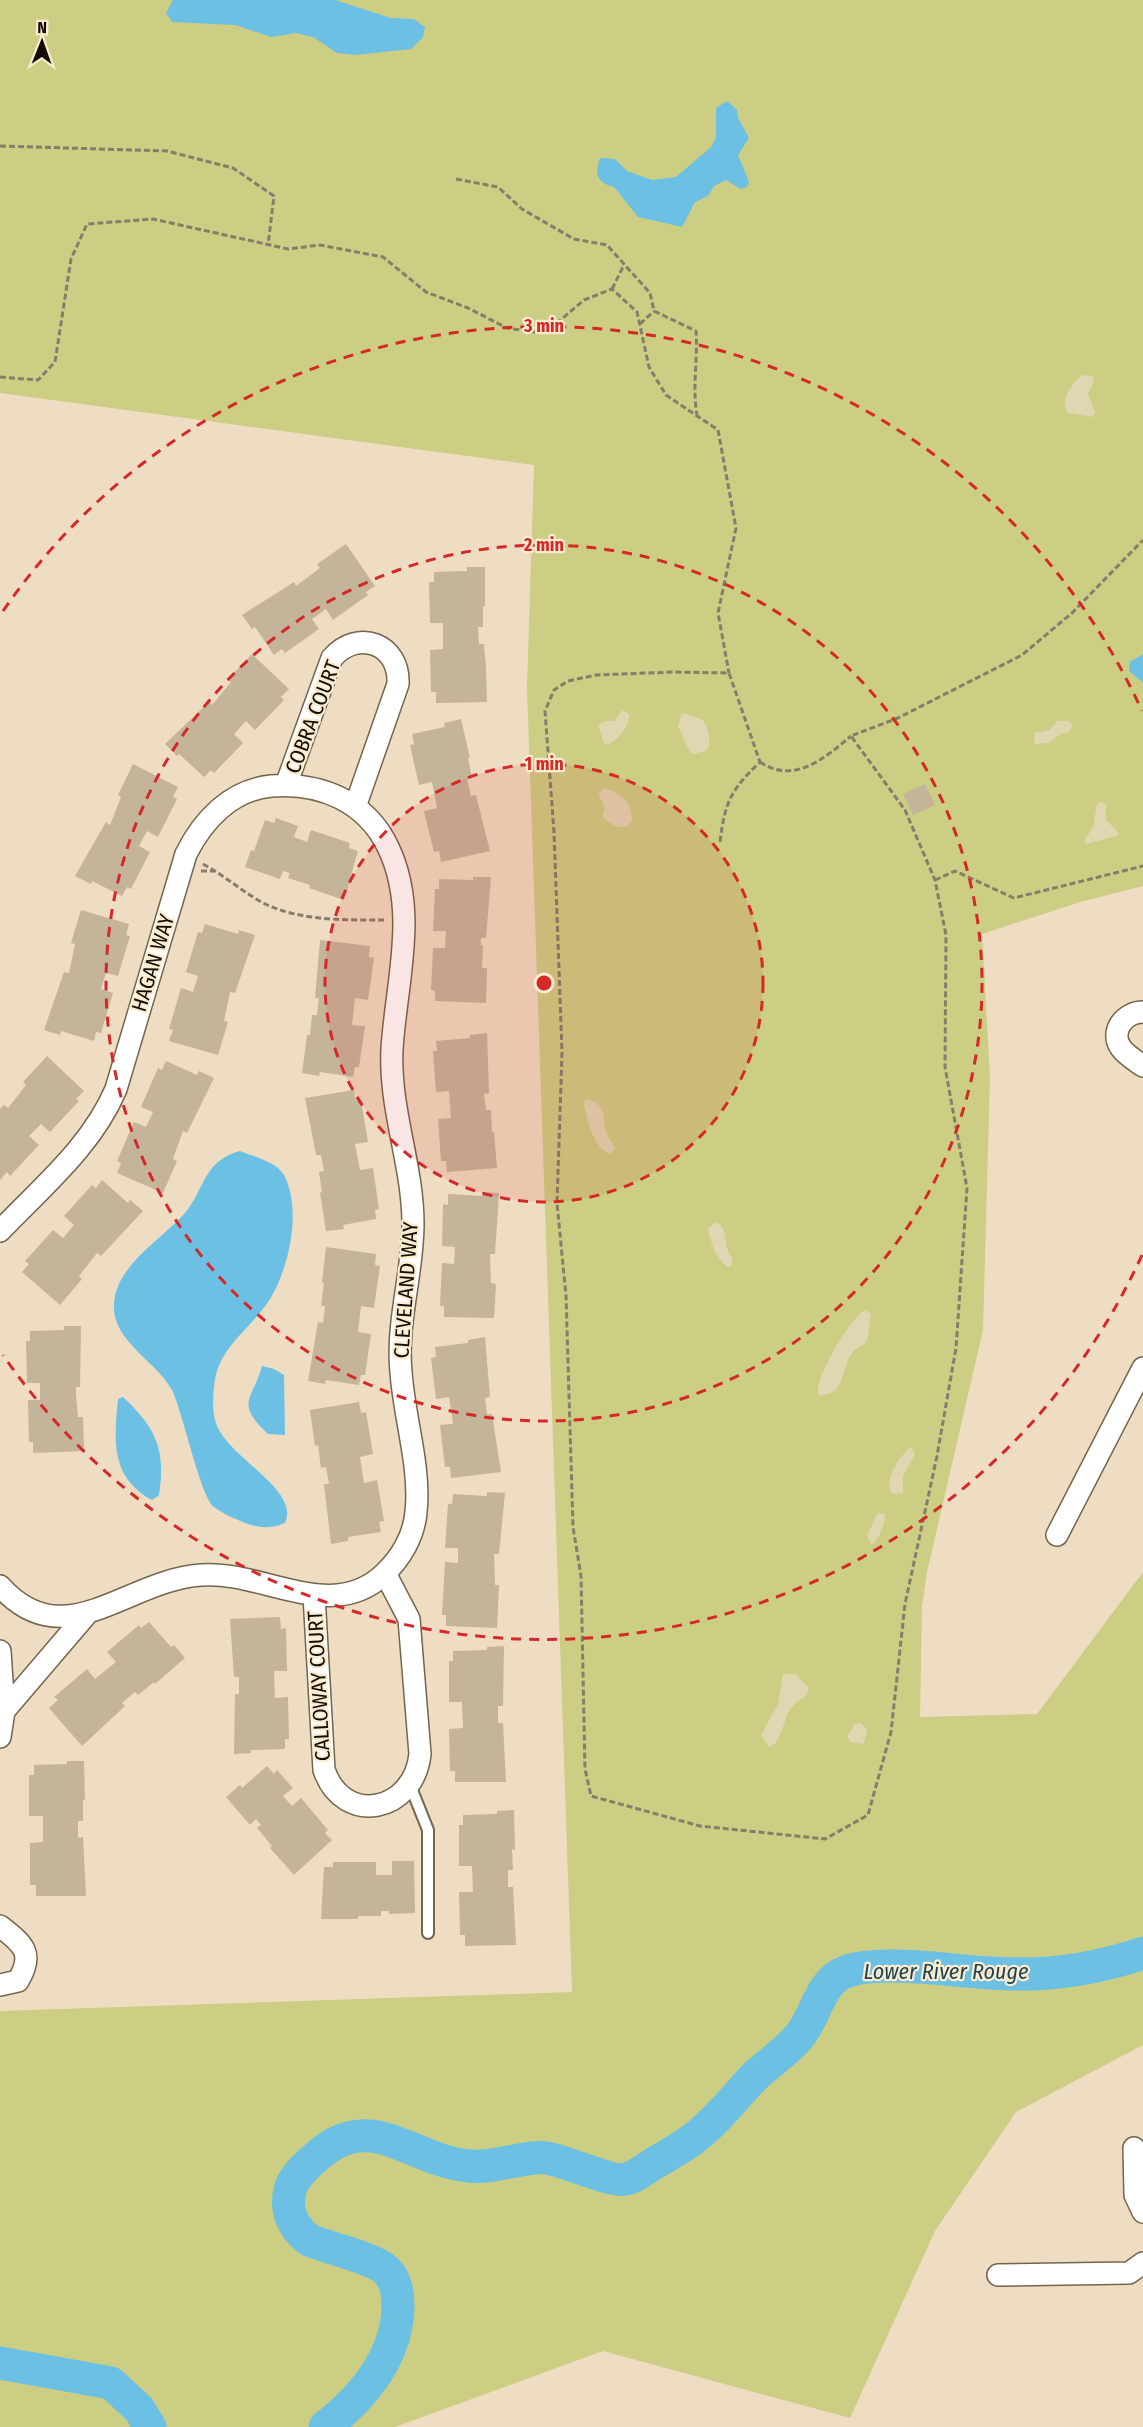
<svg xmlns="http://www.w3.org/2000/svg" width="1143" height="2427" viewBox="0 0 1143 2427" font-family="'Fira Sans Condensed',sans-serif">
	<style>
		.green { fill: #cbce83 }
		.sand { fill: #e0d6b1 }
		.water { fill: #6bc0e4 }
		.lines { fill: none; stroke-linecap: round; stroke-linejoin: round }
		.river { stroke: #6bc0e4; stroke-width: 33 }
		.building { fill: #c4b49a }
		.service-casing { stroke: #74654d; stroke-width: 14 }
		.minor-casing { stroke: #74654d; stroke-width: 24 }
		.path { stroke: #887c6a; stroke-width: 3; stroke-dasharray: 6 3; stroke-linecap: butt }
		.service { stroke: #fff; stroke-width: 10 }
		.minor { stroke: #fff; stroke-width: 21 }
		.ring { fill: none; stroke: #d62828; stroke-width: 3; stroke-dasharray: 10 8 }
		.labels { text-anchor: middle; dominant-baseline: central; stroke-width: 4.5; stroke-linejoin: round; paint-order: stroke }
		.street-label { font-size: 21px; fill: #110c04; stroke: #fbebcf }
		.water-label { font-size: 22px; font-style: italic; fill: #1e4353; stroke: #fbebcf }
		.centre { fill: #d62828; stroke: #fbebcf; stroke-width: 3 }
		.ring-label { font-size: 18px; text-anchor: middle; font-weight: bold; fill: #d62828; stroke: #fbebcf; stroke-width: 4.5; stroke-linejoin: round; paint-order: stroke }
	</style>
	<rect width="100%" height="100%" fill="#eeddc2"/>
	<!-- green -->
	<path class="green" d="M0 0H1143V886L1080 902 982 934 990 1076 983 1330 927 1572 922 1606 920 1717 1037 1714 1143 1572V2045L1016 2112 935 2231 850 2418 603 2351 395 2427H0V2011L572 1992 527 687 534 465 0 393Z"/>
	<!-- sand -->
	<path class="sand" d="M1082 375 1092 376 1094 381 1088 394 1095 413 1092 417 1068 413C1059 401 1072 383 1082 375Z
		M623 710 629 714C630 728 618 738 608 745L604 744 598 725 604 721H614Z
		M684 713C689 715 698 717 702 720 709 725 712 745 706 751L692 754C686 747 683 735 678 727L681 716Z
		M1058 721H1069L1073 726 1069 732 1060 734 1049 743 1034 744 1035 733 1049 730Z
		M604 788C622 794 632 801 632 821L626 827H616L602 817 605 807 598 794Z
		M1100 802 1106 804V820L1119 833 1117 836 1086 844 1084 841 1093 827 1097 804Z
		M585 1099C609 1104 601 1118 607 1134 609 1139 613 1142 615 1148L610 1154C593 1148 588 1121 584 1105Z
		M717 1222C730 1230 721 1247 733 1258L731 1266 727 1267C715 1256 711 1244 708 1228Z
		M865 1310 871 1314 867 1341C863 1347 857 1347 852 1353 841 1367 846 1397 819 1395 811 1383 851 1317 865 1310Z
		M911 1447 915 1454 903 1476V1493L893 1494 890 1491C886 1475 900 1456 911 1447Z
		M878 1513 885 1514C885 1523 879 1540 871 1545L867 1535Z
		M783 1674H795L809 1688 807 1695C782 1710 789 1720 776 1743L769 1747 761 1735 778 1704Z
		M861 1723 867 1729 864 1744 850 1742 847 1736 855 1724Z"/>
	<!-- water -->
	<path class="water" d="M173 0H335L391 18 414 19 425 27 423 37 411 49 356 55 337 53 313 37 296 33 271 37 235 25 172 22 166 13Z
		M727 101 737 110 738 118 749 138 738 155 749 182 747 187 741 189 726 180 714 186 708 196 695 202 682 227 638 217 614 187C597 183 594 174 600 158L615 159 627 171 652 180 676 177 711 147 716 138V108Z
		M1143 654V683L1129 671 1130 662Z
		M240 1151C254 1157 276 1161 284 1175 303 1210 288 1275 266 1305 248 1330 221 1347 215 1379 213 1392 212 1408 215 1420 224 1457 301 1488 285 1523 271 1529 259 1528 245 1523 234 1518 222 1514 213 1506 200 1494 183 1413 172 1390 156 1361 112 1341 114 1305 115 1266 161 1240 185 1213 205 1189 203 1161 240 1151Z
		M262 1366 274 1369 284 1375 285 1435 268 1434C234 1402 253 1400 262 1366Z
		M123 1397C156 1428 166 1449 159 1495L152 1500C110 1477 114 1440 118 1399Z"/>
	<g class="lines">
		<!-- river -->
		<path class="river" d="M0 2363 111 2383 139 2409 150 2427
			M325 2427C362 2398 396 2358 398 2309 398 2295 397 2281 386 2270 373 2258 328 2248 309 2240 293 2228 285 2210 290 2190 293 2177 306 2166 315 2158 371 2106 410 2161 469 2166 495 2169 525 2155 547 2158 565 2161 613 2183 626 2179 636 2177 645 2169 653 2164 667 2156 681 2148 693 2139 717 2121 735 2097 755 2076 770 2062 789 2050 801 2034 816 2015 820 1982 845 1972 879 1959 952 1971 990 1973 1042 1977 1093 1970 1143 1953"/>
	</g>
	<!-- building -->
	<path class="building" d="M346 544 375 586 366 592 368 595 333 620 326 609 312 619 319 629 285 653 282 649 274 655 255 627 252 629 242 615 294 582 296 586 320 568 317 564Z
		M467 567H485V606H483V627H478L479 644H484L486 667 487 702 436 703V692H431L430 650 443 649V623H430L429 582H434V572L467 571Z
		M252 654 289 689 281 697 284 700 255 730 246 721 234 734 243 743 214 773 211 770 204 777 179 754 177 756 165 744 209 702 212 705 231 682 228 679Z
		M461 719 470 758H468L472 778 467 779 471 796 476 795 490 851 441 862 439 851 434 852 424 811 437 808 432 782 419 785 410 745 414 744 412 734 445 727 444 723Z
		M133 764 178 787 173 797 177 799 158 837 147 831 139 846 150 852 131 889 127 887 122 896 92 881 91 884 75 876 106 822 110 825 121 797 118 795Z
		M925 784 935 805 913 815 903 794Z
		M276 818 298 826 294 837 307 842 311 830 350 843 349 848 358 851 344 900 309 888 310 885 288 878 290 873 283 871 280 879 245 867 251 850 254 851 265 820 274 823Z
		M473 877H491L486 938H481V945H483L482 968H487L486 1003 435 1001V991L431 990 433 948H445L446 931H433L435 889H439V879L473 880Z
		M81 910 129 924 126 935 130 936 118 976 106 973 101 989 113 993 101 1033 96 1032 94 1041 61 1031 60 1035 44 1030 64 972 69 973 75 944 71 943Z
		M205 924 238 934 239 930 255 935 235 993 230 992 224 1021 228 1022 218 1055 169 1041 173 1030 169 1029 181 988 193 992 198 976 186 972 198 932 202 933Z
		M320 940 370 946 369 957 374 958 368 1000 355 998 352 1025 365 1026 359 1067H355L353 1077 320 1072 319 1076 302 1073 307 1035H310L312 1015H317L319 998H315Z
		M487 1033 489 1093 484 1094 486 1110H491L492 1133 494 1132 497 1168 447 1172 446 1161H441L438 1119 451 1118 449 1091 436 1092 433 1051H437L436 1041 470 1038V1035Z
		M47 1056 84 1091 76 1099 79 1101 50 1132 41 1124 29 1136 39 1145 10 1176 7 1172 0 1180V1109L4 1105 8 1108 12 1103 26 1085 23 1082Z
		M166 1061 197 1075 199 1071 214 1078 187 1133 183 1131 173 1159 177 1161 163 1193 117 1173 121 1163 117 1161 134 1122 146 1127 153 1112 141 1107 158 1068 162 1070Z
		M354 1090 356 1101 361 1100 368 1142 355 1144 360 1170 373 1168 379 1209 375 1210 376 1219 343 1225 344 1229 326 1231 320 1193 322 1192 319 1172 324 1171 321 1155H316L305 1098Z
		M102 1180 128 1203 130 1200 143 1211 101 1256 97 1253 79 1276 82 1279 60 1305 22 1272 29 1264 25 1261 53 1230 63 1238 74 1225 64 1216 92 1185 96 1188Z
		M482 1192 499 1193 495 1254H490L491 1283 496 1284 494 1318 444 1317V1306H440L442 1263 454 1264 455 1247 442 1246 443 1204 448 1205V1194L482 1196Z
		M326 1247 376 1254 375 1265 380 1266 374 1308 361 1306 358 1332 371 1334 365 1375H361L359 1385 326 1380 325 1384 308 1381 318 1322 323 1323 325 1306H321L324 1283H322Z
		M64 1326H81L80 1387H76V1394L78 1417H83L84 1451 33 1453V1442H29L28 1400H40V1383H27L26 1341H30V1331L64 1330Z
		M485 1337 490 1397 485 1398 487 1414H492L501 1472 451 1478 450 1467H445L440 1425 453 1424 449 1397 436 1399 431 1358 436 1357 435 1347 468 1343V1340Z
		M359 1402 361 1413 366 1412 373 1454 360 1457 364 1483 377 1480 384 1521 379 1522 381 1532 348 1537V1541L331 1544 324 1484H329L326 1467 321 1468 318 1445 315 1446 310 1410Z
		M487 1492 505 1493 499 1554H494L495 1585H499L497 1628 446 1626V1615H442L445 1562 458 1563V1548H445L448 1504H452L453 1494 487 1496Z
		M280 1617 281 1629 286 1628 287 1671H274L275 1698 288 1697 289 1739H285V1749L251 1750V1753L234 1754 235 1694H239V1677H234L230 1619Z
		M149 1622 171 1647 174 1645 185 1658 155 1684 154 1682 138 1695 135 1692 122 1703 125 1706 82 1746 49 1708 58 1700 54 1697 87 1669 95 1679 116 1662 107 1652 139 1625 141 1628Z
		M504 1646 503 1706H498V1723H503L506 1782H455V1771H450L449 1729 463 1728 462 1702H449V1661H453V1651L487 1650V1647Z
		M67 1761H84L85 1800H83V1821H78V1838L83 1837 86 1896H36V1885H30V1843L43 1842V1816H29V1775H34V1765L67 1764Z
		M267 1766 274 1774 277 1770 293 1788 283 1796 292 1806 301 1798 328 1830 325 1833 332 1840 294 1875 270 1848 272 1846 257 1828 261 1825 256 1819 250 1825 226 1797 240 1785 242 1788Z
		M514 1810 515 1850 512 1849 513 1870H508V1887H513L516 1945 465 1946V1935H460L459 1892H473L472 1866H459V1825H463V1815L497 1814V1811Z
		M392 1861H414L415 1913 389 1914V1911H381V1916H358V1919H321L324 1867H333V1862H376V1875H392Z"/>
	<g class="lines">
		<defs>
			<path id="service" d="M410 1785 428 1830V1933"/>
			<path id="minor" d="M286 785 332 658C358 628 400 644 398 684L355 807
				M1143 1012C1125 1012 1109 1031 1121 1048 1126 1055 1136 1061 1143 1066
				M0 1231C42 1187 92 1146 116 1089L186 854C203 820 231 790 271 786 320 782 366 801 388 847 419 911 396 983 392 1049 389 1109 413 1165 413 1224 413 1274 396 1322 401 1372 404 1417 421 1468 416 1512 414 1536 401 1558 384 1574 332 1624 262 1570 201 1575 126 1580 64 1658 0 1586
				M1057 1535 1143 1368
				M314 1595 324 1770C344 1827 414 1812 420 1754L409 1619 385 1573
				M0 1651 4 1711 0 1737
				M4 1711 86 1615
				M0 1926C23 1944 35 1953 18 1981L0 1985
				M1134 2148 1135 2195 1143 2212
				M998 2275 1129 2273 1143 2263"/>
		</defs>
		<!-- service casing -->
		<use href="#service" class="service-casing"/>
		<!-- minor casing -->
		<use href="#minor" class="minor-casing"/>
		<!-- path -->
		<path class="path" d="M0 146 167 151 233 168 274 196 268 245
			M456 179 498 187 522 209 574 239 607 245 650 293 654 311 696 331C698 360 692 387 697 415
			M612 289 624 265
			M640 324 654 311
			M0 377 38 380 55 362 71 259 87 224 153 219 288 249 320 245 383 257 426 292 468 308 507 328 534 332 557 323 584 300 612 289 637 312 649 367 666 395 718 430 736 528 718 613 729 673
			M760 762C794 785 825 758 851 736
			M720 842C725 801 731 790 760 762L729 673 674 672 596 675 568 681 554 690 545 711 554 832 562 1052 557 1203 566 1296 573 1527 581 1576 585 1769 591 1796 700 1826 825 1839 868 1815 891 1732 905 1604 937 1456 956 1348 967 1188 945 1067 946 935 935 880 905 810 851 736 898 718 1022 655 1072 613 1143 540
			M203 864C225 876 244 893 265 904 302 921 344 920 384 920
			M201 871H215
			M935 880 955 871 1014 898 1143 866"/>
		<!-- service -->
		<use href="#service" class="service"/>
		<!-- minor -->
		<use href="#minor" class="minor"/>
	</g>
	<!-- distance rings -->
	<circle cx="544" cy="983" r="219" fill="#d62828" fill-opacity=".12"/>
	<g class="ring">
		<circle cx="544" cy="983" r="219"/>
		<circle cx="544" cy="983" r="438"/>
		<path d="M1142 1255A657 657 0 0 1 3 1355M3 611A657 657 0 0 1 1142 711"/>
	</g>
	<g class="labels">
		<!-- street labels -->
		<g class="street-label">
			<text transform="translate(313 717) rotate(-69)">COBRA COURT</text>
			<text transform="translate(153 963) rotate(-73)">HAGAN WAY</text>
			<text transform="translate(406 1290) rotate(-86)">CLEVELAND WAY</text>
			<text transform="translate(319 1686) rotate(-93)">CALLOWAY COURT</text>
		</g>
		<!-- water labels -->
		<g class="water-label">
			<text x="946" y="1971">Lower River Rouge</text>
		</g>
	</g>
	<circle cx="544" cy="983" r="9" class="centre"/>
	<g class="ring-label">
		<text x="544" y="332">3 min</text>
		<text x="544" y="551">2 min</text>
		<text x="544" y="770">1 min</text>
	</g>
	<!-- north arrow -->
	<g transform="translate(42 42) rotate(1)" stroke="#fbebcf" stroke-width="4.5" paint-order="stroke">
	<path d="M0-4.5L10 22L0 15L-10 22Z" fill="#110c04"/>
	<text y="-9" font-size="16" font-weight="bold" text-anchor="middle" fill="#110c04">N</text>
	</g>
</svg>
